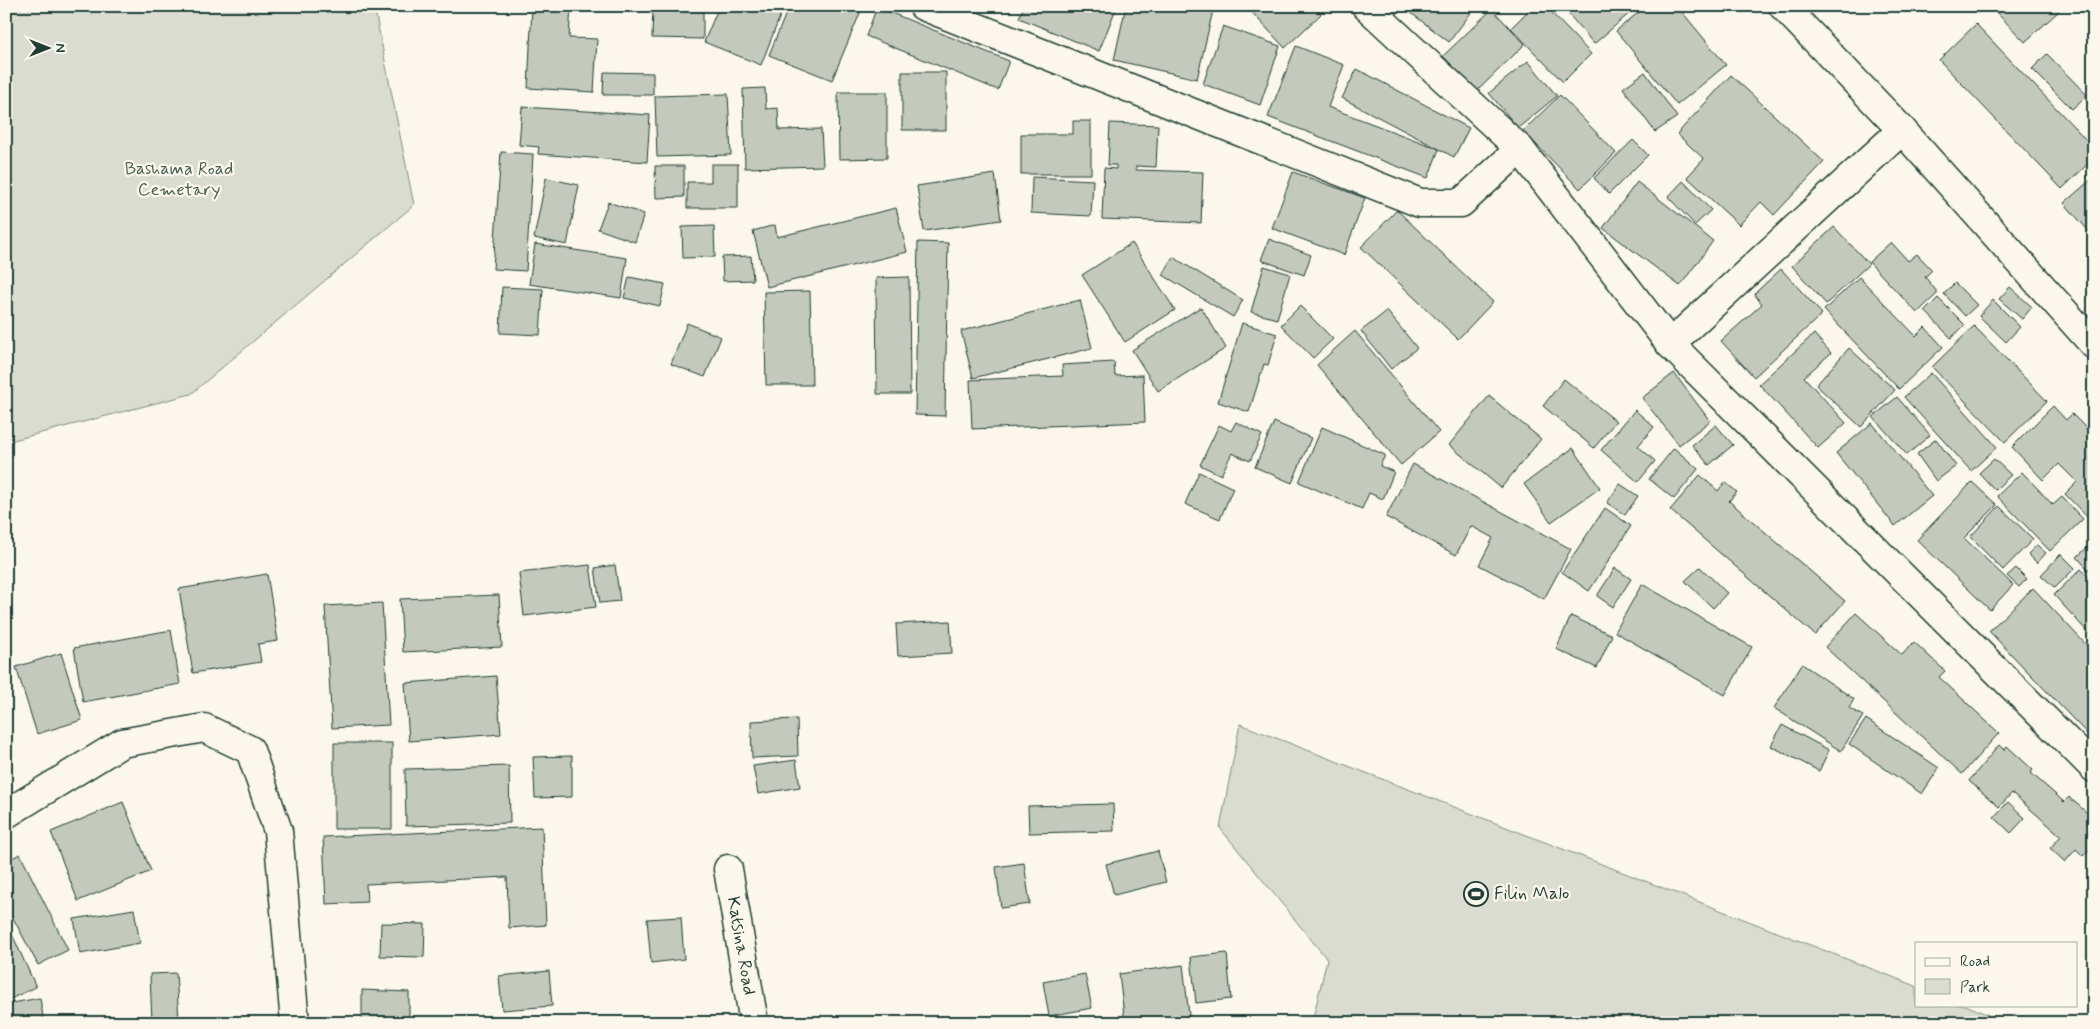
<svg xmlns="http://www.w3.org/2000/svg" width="2100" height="1029" viewBox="0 0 2100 1029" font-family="Mynerve,sans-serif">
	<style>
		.green { fill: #dbdcd1; stroke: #7d8c82 }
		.building { fill: #c4c9be; stroke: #1f3d34 }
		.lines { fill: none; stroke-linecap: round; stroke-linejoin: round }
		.minor-casing { stroke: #1f3d34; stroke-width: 31 }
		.tertiary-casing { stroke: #1f3d34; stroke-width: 31 }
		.minor { stroke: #fbf7ec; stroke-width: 28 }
		.tertiary { stroke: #fbf7ec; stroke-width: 28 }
		.labels { text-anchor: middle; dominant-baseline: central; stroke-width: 4.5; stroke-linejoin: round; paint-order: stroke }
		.park-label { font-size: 18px; fill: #455d53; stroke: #fbf7ec }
		.poi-label { font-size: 18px; fill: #1f3d34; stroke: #fbf7ec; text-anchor: start }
		.street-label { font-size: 18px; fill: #1f3d34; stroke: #fbf7ec }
	</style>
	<rect width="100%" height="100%" fill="#fbf7ec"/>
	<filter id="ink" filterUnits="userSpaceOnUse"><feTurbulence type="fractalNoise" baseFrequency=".02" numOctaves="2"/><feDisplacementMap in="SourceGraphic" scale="10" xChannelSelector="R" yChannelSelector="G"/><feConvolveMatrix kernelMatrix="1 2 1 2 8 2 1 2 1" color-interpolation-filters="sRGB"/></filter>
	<g filter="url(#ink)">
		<!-- green -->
		<path class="green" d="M6 6H374L414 205 191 394 6 442Z
			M1240 724 1916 986V1005H1966L2006 1023H1312L1327 959 1220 828Z"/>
		<!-- building -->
		<path class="building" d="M532 6H571L569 38 597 39 594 92 528 88Z
			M653 6H703V39L652 38Z
			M719 6H784L761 65 704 42Z
			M789 6H863L832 80 769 55Z
			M1024 6H1117L1099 51 1019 18Z
			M1126 6H1214L1197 79 1114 60Z
			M1246 6H1314L1321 14 1285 48Z
			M1402 6H1476L1449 42Z
			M1533 6H1545L1591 54 1563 82 1511 28Z
			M1549 6H1562L1553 13Z
			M1571 6H1628L1632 11 1594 44 1566 11Z
			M1646 6H1677L1726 65 1677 105 1616 31Z
			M1998 6H2055L2059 11 2025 42 1994 10Z
			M877 7 1009 61 998 90 866 36Z
			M1492 9 1525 44 1477 91 1443 56Z
			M1976 24 2094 148V158L2062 189 1939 60Z
			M1223 26 1280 46 1260 105 1203 84Z
			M1296 46 1344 65 1328 107 1439 149 1428 178 1268 117Z
			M2047 54 2087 95 2072 109 2032 69Z
			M1528 61 1557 96 1518 128 1489 93Z
			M1357 69 1469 128 1454 157 1342 98Z
			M604 72 653 73V95H603Z
			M902 72H946V130H902Z
			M1645 72 1677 117 1655 132 1623 88Z
			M1731 75 1824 162 1774 215 1761 202 1739 225 1687 177 1704 159 1677 134Z
			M765 88 766 109 778 108 779 130 821 129 823 166 745 168 743 89Z
			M838 92H887V158L839 159Z
			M728 94 731 155 657 157 655 96Z
			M1560 95 1616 153 1580 189 1523 131Z
			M522 107 650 115 647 162 538 154 539 147 519 145Z
			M1073 121H1091V174H1021V134H1073Z
			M1110 123 1158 125 1156 167 1136 166V170L1203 172 1201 223 1102 219 1104 168 1116 169V165H1108Z
			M1633 140 1648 155 1609 194 1594 178Z
			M501 152 533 154 526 271 493 269Z
			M711 164H738V208H687V182H711Z
			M655 166H684V197L656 198Z
			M1293 172 1365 198 1344 255 1272 228Z
			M995 174 1001 220 924 231 917 186Z
			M1032 177 1093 180 1091 216 1031 213Z
			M2094 177V237L2064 203Z
			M546 178 579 185 567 245 534 238Z
			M1683 181 1711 210 1695 225 1668 197Z
			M1637 182 1713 241 1680 286 1603 228Z
			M608 202 644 214 635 242 598 229Z
			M896 208 907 252 767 287 753 231 775 225 777 237Z
			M1397 210 1493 302 1458 339 1361 247Z
			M714 226 715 257 683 258 682 227Z
			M1834 227 1869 264 1826 304 1792 266Z
			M1269 239 1311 255 1304 275 1261 260Z
			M918 242 948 243 945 416 915 415Z
			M1891 242 1908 261 1917 254 1932 270 1925 277 1938 293 1917 313 1869 262Z
			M1132 243 1175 310 1125 342 1082 275Z
			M535 244 627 258 621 298 529 284Z
			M751 256 753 280 723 281 722 257Z
			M1173 257 1243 300 1233 317 1163 275Z
			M1264 266 1290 274 1277 319 1251 312Z
			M1781 269 1822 314 1754 377 1721 341 1762 304 1754 294Z
			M629 277 665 284 660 306 624 298Z
			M909 277 910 394H877L876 278Z
			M1859 277 1916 336 1925 327 1943 347 1899 389 1824 310Z
			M1955 283 1977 305 1965 316 1944 294Z
			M502 287 543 289 540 335 500 333Z
			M2010 287 2032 307 2022 319 1999 299Z
			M810 291 812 385H766L764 292Z
			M1938 298 1965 325 1951 338 1925 311Z
			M1080 300 1092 348 973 378 961 331Z
			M1993 300 2020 327 2006 342 1979 316Z
			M1300 306 1333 339 1313 358 1281 325Z
			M1201 307 1226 348 1158 391 1132 350Z
			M1387 311 1417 348 1391 369 1361 331Z
			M687 323 721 337 705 377 671 364Z
			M1242 323 1277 334 1268 365 1264 364 1249 412 1218 402Z
			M1974 326 2047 401 2005 442 1932 367Z
			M1355 331 1439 432 1401 465 1317 365Z
			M1814 334 1831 353 1804 377 1846 423 1818 448 1759 384Z
			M1849 348 1895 390 1861 427 1816 385Z
			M1114 362 1115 376 1143 375 1145 422 972 429 970 380 1063 376 1062 365Z
			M1674 373 1710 421 1679 445 1642 398Z
			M1931 373 1997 447 1971 471 1904 397Z
			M1564 379 1616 421 1594 448 1543 406Z
			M1489 396 1541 439 1501 488 1449 445Z
			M1897 397 1930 435 1907 455 1873 417Z
			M2053 406 2066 420 2072 414 2094 436V517L2090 520 2065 494 2077 482 2059 464 2043 480 2012 447Z
			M1635 410 1654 427 1638 446 1655 461 1638 482 1601 450Z
			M1236 422 1262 435 1250 461 1232 453 1221 475 1200 465 1219 425 1231 431Z
			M1274 422 1311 438 1292 483 1255 467Z
			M1872 423 1932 496 1895 526 1836 453Z
			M1716 425 1733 445 1709 465 1692 445Z
			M1322 427 1385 455 1380 466 1394 472 1383 499 1369 493 1362 509 1299 482Z
			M1936 439 1956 466 1936 481 1917 454Z
			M1573 448 1600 488 1551 522 1524 484Z
			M1674 448 1698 469 1674 499 1649 479Z
			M1994 459 2011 475 1995 490 1979 473Z
			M1413 464 1571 549 1544 599 1479 565 1493 538 1471 526 1456 555 1386 517Z
			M1199 472 1233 488 1220 519 1185 504Z
			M2022 472 2053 505 2062 497 2083 519 2050 551 1997 496Z
			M1700 475 1718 491 1725 482 1737 492 1729 501 1845 601 1815 635 1670 510Z
			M1972 482 1997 505 1964 538 2013 585 1990 610 1917 540Z
			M1620 484 1638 496 1625 515 1607 503Z
			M1999 506 2033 539 2003 570 1970 537Z
			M1605 508 1631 526 1589 591 1562 572Z
			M2094 541V576L2077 557Z
			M2037 545 2046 553 2037 563 2028 554Z
			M2061 554 2075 568 2055 588 2041 575Z
			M590 565 596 607 524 616 519 573Z
			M615 565 620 601 600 603 595 568Z
			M1700 567 1727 593 1713 608 1685 581Z
			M1615 568 1631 579 1613 607 1597 596Z
			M2016 568 2027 579 2019 587 2007 576Z
			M2081 569 2094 583V639L2054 595Z
			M267 574 278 641 258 644 261 662 193 673 179 589Z
			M1642 584 1752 647 1725 695 1615 632Z
			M2033 588 2094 653V741L1989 631Z
			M499 595 502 647 403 652 400 599Z
			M382 603 389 725 332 728 325 606Z
			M1856 613 1902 655 1914 642 1945 671 1939 677 1999 733 1962 774 1825 647Z
			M1571 616 1612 635 1597 668 1556 649Z
			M950 621 952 653 898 656 896 624Z
			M171 630 180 684 83 702 74 648Z
			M61 653 82 720 37 734 16 667Z
			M1802 664 1854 699 1849 708 1863 716 1841 751 1774 708Z
			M496 676 501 734 409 741 405 683Z
			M797 719 798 756 752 758 751 721Z
			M1866 719 1939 768 1922 794 1849 744Z
			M1782 725 1829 750 1819 771 1771 746Z
			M334 743H392V829H334Z
			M1999 745 2004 750 2007 746 2033 770 2031 773 2064 802 2069 797 2094 819V845L2083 856 2076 849 2065 862 2050 848 2061 836 2012 793 1999 807 1969 781Z
			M572 756V797L535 798 533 757Z
			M796 760 800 787 758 794 753 766Z
			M509 766 510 823 406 826 405 769Z
			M123 802 151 871 78 901 51 832Z
			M2008 802 2025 818 2011 833 1994 817Z
			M1113 804 1114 831 1029 833 1028 806Z
			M542 827 546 925 509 928 507 877 366 884 367 902 326 904 323 837Z
			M1158 851 1166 882 1114 895 1106 864Z
			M20 854 68 950 38 965 12 916 6 919V861Z
			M1024 863 1030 904 1001 908 996 867Z
			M134 909 140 943 80 954 74 919Z
			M681 917 684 959 651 963 647 919Z
			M381 923 425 924 424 957 380 956Z
			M11 932 36 987 6 1001V934Z
			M1227 953 1231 999 1196 1003 1191 957Z
			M1183 965 1190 1023H1125L1119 974Z
			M549 971 552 1006 502 1010 499 976Z
			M176 973 179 1020 152 1022 150 974Z
			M1085 974 1092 1008 1049 1016 1043 982Z
			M362 990 409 992V1023H362Z
			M40 998 44 1023H8L6 1004Z
			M703 1020V1023L672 1022Z"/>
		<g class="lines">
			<defs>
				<g id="minor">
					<path d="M923 6 1420 203H1461L1520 149"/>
					<path d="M1366 6 1520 149 1670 344 2094 768"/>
					<path d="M1670 344 1902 130"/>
					<path d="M6 814 122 743 204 728 250 750 278 831 295 1023"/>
					<path id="s1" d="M728 869 754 1023"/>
				</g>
				<path id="tertiary" d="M1783 6 1902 130 2094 345"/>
			</defs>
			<!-- minor casing -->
			<use href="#minor" class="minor-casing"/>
			<!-- tertiary casing -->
			<use href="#tertiary" class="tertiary-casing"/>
			<!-- minor -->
			<use href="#minor" class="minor"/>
			<!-- tertiary -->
			<use href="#tertiary" class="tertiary"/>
		</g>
	</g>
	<!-- icons -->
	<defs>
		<symbol id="stadium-ring" viewBox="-11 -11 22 22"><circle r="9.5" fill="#fbf7ec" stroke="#1f3d34" stroke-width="1.5"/><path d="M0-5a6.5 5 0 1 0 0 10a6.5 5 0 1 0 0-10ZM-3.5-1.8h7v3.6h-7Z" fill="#1f3d34"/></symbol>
	</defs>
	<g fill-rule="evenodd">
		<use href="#stadium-ring" x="1462" y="880" width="28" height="28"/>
	</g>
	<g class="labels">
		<!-- park labels -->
		<g class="park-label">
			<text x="179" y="169">Bashama Road<tspan x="179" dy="21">Cemetary</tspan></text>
		</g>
		<!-- poi labels -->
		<g class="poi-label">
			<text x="1494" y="894">Filin Malo</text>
		</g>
		<!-- street labels -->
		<g class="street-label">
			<text stroke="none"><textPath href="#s1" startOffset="78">Katsina Road</textPath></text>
		</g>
	</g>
	<!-- margin -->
	<rect width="2100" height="1029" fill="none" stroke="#fbf7ec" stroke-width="25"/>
	<rect x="12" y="12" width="2075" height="1004" fill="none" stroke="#1f3d34" stroke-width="2" filter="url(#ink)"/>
	<!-- legend -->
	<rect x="1915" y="942" width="162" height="65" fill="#fbf7ec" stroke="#a3ada2"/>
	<rect x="1925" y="958" width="25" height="8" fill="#fbf7ec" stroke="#a3ada2"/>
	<text x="1960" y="966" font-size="15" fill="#1f3d34">Road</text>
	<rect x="1925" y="979" width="25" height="15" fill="#dbdcd1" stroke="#a3ada2"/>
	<text x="1960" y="992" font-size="15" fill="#1f3d34">Park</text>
	<!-- north arrow -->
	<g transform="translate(48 48) rotate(90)" stroke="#fbf7ec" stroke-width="4" paint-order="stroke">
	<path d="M0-4L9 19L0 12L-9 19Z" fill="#1f3d34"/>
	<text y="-8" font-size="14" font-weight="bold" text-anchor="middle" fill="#1f3d34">N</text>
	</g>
</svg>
